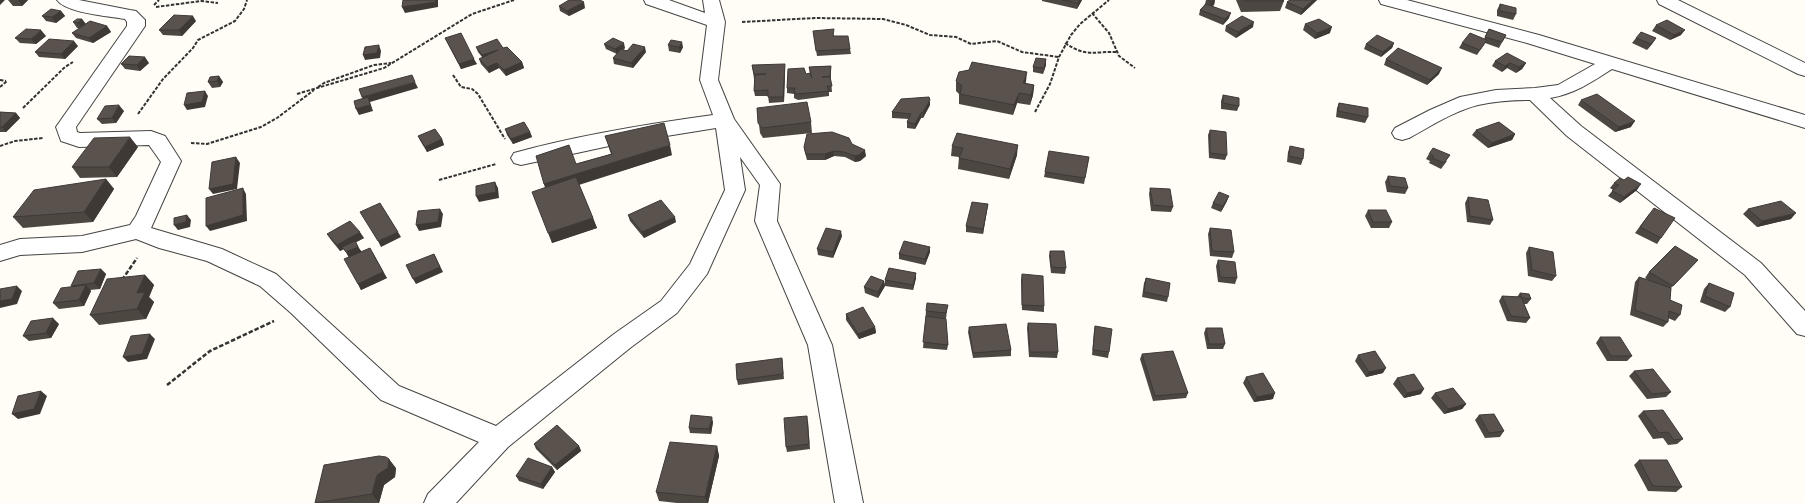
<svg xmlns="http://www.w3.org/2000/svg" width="1805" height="503" viewBox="0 0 1805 503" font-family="'Zilla Slab',serif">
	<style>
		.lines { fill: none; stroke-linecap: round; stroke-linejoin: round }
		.minor-casing { stroke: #444; stroke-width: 2 }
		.path-far1 { stroke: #333; stroke-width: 2; stroke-dasharray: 3.5 1.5; stroke-linecap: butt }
		.path { stroke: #333; stroke-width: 2.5; stroke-dasharray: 4.5 2; stroke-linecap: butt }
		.minor { fill: #fff; fill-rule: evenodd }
		.wall { fill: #4d4742 }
		.shaded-wall { fill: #3f3936 }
		.building { fill: #5a524d; stroke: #3f3936 }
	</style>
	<rect width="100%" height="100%" fill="#fffdf5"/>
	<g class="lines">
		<defs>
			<path id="minor" d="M57 0H79L130 10 136 11 145 20V26L76 127 77 132 80 133 151 131 165 136 181 161 151 228 222 249 276 274 399 386 496 426 614 334 661 301 690 264 725 190 716 128 623 143 521 165 514 163 511 158 514 153C579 135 647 124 713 115L700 80 707 25 646 4 644 0H669L705 13 703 0H719L725 22 718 80 734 119 780 184 777 221 832 345 863 503H835L808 345 755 221 760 185 740 157 745 190 707 274 677 313 630 348 508 447 456 503H424L428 494 479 442 381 400 291 313 260 286 207 261 159 248 136 239 82 252 20 255 0 261V245L20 239 82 236 130 225 136 216 161 162 149 145 79 147 61 141 56 127 127 26V22L125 19C108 16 66 13 57 0Z
				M1379 0H1407L1539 35 1805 115V128L1612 69C1592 82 1574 94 1550 98L1581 126 1761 263 1805 311V336L1797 334 1745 275 1567 136 1530 100C1513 100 1495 101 1478 105 1454 111 1431 126 1409 138L1402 140 1395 138 1392 133 1395 128 1430 110 1460 97 1496 90 1535 88 1558 85 1595 64 1527 43 1381 4Z
				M1657 0H1678L1805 63V76L1798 74 1659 4Z"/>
		</defs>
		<!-- minor casing -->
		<use href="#minor" class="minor-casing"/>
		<!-- path-far1 -->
		<path class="path-far1" d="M154 5 159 0
			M156 7 201 1 218 3
			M1092 13 1109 33 1119 56 1135 68
			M742 22 815 18 883 19 906 25 930 35 956 37 971 44 997 41 1022 52 1059 57
			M1065 43C1087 58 1094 51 1118 52
			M453 75 461 87 472 89 478 94 505 139
			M0 80 6 81
			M0 87 7 81
			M318 87 324 83 374 65 391 63
			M297 94 384 68 472 14 514 0
			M23 108 65 67 73 62
			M1035 112 1050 84 1059 57 1071 35 1080 24 1109 0
			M138 114 163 79 193 48 198 40 235 21 244 9 247 0
			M191 143 207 144 261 127 277 118 314 90
			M0 146 15 141 43 138
			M439 180 496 164"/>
		<!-- path -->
		<path class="path" d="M122 280 137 258
			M167 385 210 351 274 321"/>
		<!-- minor -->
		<use href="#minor" class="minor"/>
	</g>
	<!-- wall -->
	<path class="wall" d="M8 0H28L22 6H13Z
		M1042 0H1082L1077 9 1042 1Z
		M1206 0H1215L1214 5 1212 6 1229 18 1223 25 1199 15 1200 10 1205 4Z
		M1236 0H1283L1284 1 1280 11 1241 12Z
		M1290 0H1317L1301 15 1285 8 1287 2Z
		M1500 4 1516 14 1513 20 1497 16V10Z
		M559 6 585 8 569 16 560 11Z
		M61 11 65 16 56 23 46 21 42 16Z
		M82 19 86 24 107 26 111 32 93 43 76 38 72 33 80 28H77L73 22Z
		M196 21 182 36 163 35 159 30Z
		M1305 24 1330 33 1315 39 1303 30Z
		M1656 25 1681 35 1670 40 1652 31Z
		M1226 26 1253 27 1236 38 1225 31Z
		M1489 29 1506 35 1499 48 1485 43 1477 55 1459 48 1462 43 1484 39Z
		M813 31 834 35V36L850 49 851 54 817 56Z
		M46 36 36 44 20 43 15 38Z
		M445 38 477 64 461 69Z
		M1636 38H1656L1652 44 1647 50 1632 43Z
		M1394 43 1392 48 1381 57 1364 49 1366 44Z
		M604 44 625 48 623 50 646 52 633 68 614 64 613 58 617 54 606 49Z
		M668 45 683 47 680 53 669 51Z
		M78 46 65 59 39 57 35 52Z
		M476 47 503 48 522 62 524 68 506 76 499 68 489 73 481 64 479 59 482 57 478 52Z
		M1046 59V65L1043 74 1033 72V67Z
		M1386 59 1439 74 1427 85 1384 65Z
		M1495 61 1526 63 1522 69 1516 73 1507 68 1502 72 1492 66Z
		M149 63 140 71 125 69 121 64Z
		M752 65 785 70 784 102 769 103 768 96H755L754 91V79Z
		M831 66V80L832 92H829V96L798 100 794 98V94L787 93V88L806 74H810L809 67Z
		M219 76 223 82 220 87 212 88 208 82Z
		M956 81 1025 83 1034 85 1033 95 1030 105 1017 103 1013 115 959 104V94L956 91Z
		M1223 95 1239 106 1237 111 1221 109V101Z
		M1581 100 1631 127 1615 132 1578 105Z
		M1339 103 1368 117 1365 123 1336 117 1337 108Z
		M930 105 923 118H921L915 129 907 128V122L909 119 892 118V112Z
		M757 108 811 122 812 133 763 138 760 133Z
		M124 111 116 123 102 124 97 119Z
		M0 112 16 113 20 118 6 132H0Z
		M505 129 530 132 532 137 513 144 507 135Z
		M1210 130 1227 155 1225 160 1209 158 1208 135Z
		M1476 130 1515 134 1512 140 1488 148 1472 135Z
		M418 136 442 139 444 145 427 152 421 142Z
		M605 136 672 155 579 185 593 218 597 228 552 243 545 187 544 184 576 164 611 154Z
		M852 144 866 156 860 161 855 162 845 157 834 156 825 160H807L805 153 804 147Z
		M952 146 1017 155 1009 179 958 169 959 157 951 156Z
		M1290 146 1303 159 1301 165 1287 162 1288 152Z
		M138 147 117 177 80 178 72 167Z
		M1429 154 1447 161 1441 169 1429 163 1430 161 1426 159Z
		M1089 157 1084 184 1044 177 1045 172Z
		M1388 176 1408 188 1405 194 1387 192 1385 182Z
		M106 179 114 189 93 222 23 228 13 217Z
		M1614 183 1637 190 1620 203 1608 196 1613 190 1610 188Z
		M1150 188 1173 207 1171 212 1151 211 1149 194Z
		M1468 197 1493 220 1490 225 1467 222 1465 203Z
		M1227 201 1221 212 1211 208 1213 203Z
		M988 204 983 234 966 232V226Z
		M1748 209 1791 219 1757 227 1743 214Z
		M1368 210 1392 222 1389 228H1371L1365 216Z
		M1649 214 1661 238 1657 244 1635 233Z
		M628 215 676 222 644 238 630 221Z
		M1210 228 1234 252 1232 258 1210 256 1208 234Z
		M327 234 364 238 356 242 361 252 387 278 361 290 358 284 349 257 344 249 340 251 331 240Z
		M842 236 833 258 818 255 817 249Z
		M1529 247 1556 276 1552 281 1528 276 1526 253Z
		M1050 251 1066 268 1065 274 1051 273 1049 256Z
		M930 252 925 265 899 259V254Z
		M1218 260 1237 278 1235 284 1218 282 1216 266Z
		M1698 260 1671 288 1670 300 1680 315 1675 321 1668 318V322L1663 327 1630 315 1635 282 1639 277 1648 280 1645 278 1649 272Z
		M101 269 106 274 100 289 90 290 91 291 84 306 59 309 53 303 72 287 71 286Z
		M1022 274 1044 306V312L1022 310 1021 280Z
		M145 275 154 285 149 297 154 302 146 319 99 325 90 315Z
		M916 278 913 290 885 286V280Z
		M1146 278 1168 297 1167 302 1142 297 1144 283Z
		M884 281 885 286 878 298 865 293 864 287Z
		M1709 283 1730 307 1725 312 1700 302 1704 289Z
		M1520 293 1531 299 1527 304H1524L1530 318 1526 323 1507 321 1499 301 1502 296 1517 297Z
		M947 310 946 319 948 345 947 350 923 348 926 311Z
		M846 314 875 327 876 333 859 339 846 320Z
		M1028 323 1058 352 1057 358 1029 357 1027 328Z
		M59 324 51 338 29 341 23 336Z
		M1095 326 1109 352 1108 358 1092 355 1094 331Z
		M969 327 1011 350V356L973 358 968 332Z
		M1206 328 1225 344 1223 349H1207L1204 333Z
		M1600 337 1632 356 1627 361H1607L1596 343Z
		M1142 354 1188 393 1186 398 1153 401 1140 359Z
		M1358 355 1383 373 1366 377 1355 361Z
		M782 358 784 379 738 385 737 380Z
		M1634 371 1671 392 1666 397 1647 399 1629 376Z
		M1246 377 1273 399 1254 402 1243 383Z
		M1397 378 1421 394 1404 398 1393 384Z
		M1435 393 1466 404 1462 409 1444 414 1431 398Z
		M1643 411 1683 439 1677 444 1668 445 1663 438 1653 439 1638 416Z
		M1479 415 1504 431 1500 437 1485 438 1475 420Z
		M808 421 810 449 787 452 786 447Z
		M713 422 711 434 690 433 689 428Z
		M534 444 579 446 581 451 557 470 536 449Z
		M717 446 719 456 708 503H677L659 501 656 492Z
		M1639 460 1682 487 1676 492 1648 491 1634 465Z
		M552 467 555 472 543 489 519 481 516 476Z
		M396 468 395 477 384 485 379 503H315Z"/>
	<!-- shaded-wall -->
	<path class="shaded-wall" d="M0 0H5L0 5Z
		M18 0H28L22 6Z
		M436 0H438V7L405 13 402 7Z
		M1080 0H1082L1077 9 1078 3Z
		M1214 0H1215L1214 5 1209 8 1211 2Z
		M1313 0H1317L1301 15 1303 9Z
		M584 2 585 8 569 16 567 11Z
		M61 11 65 16 56 23 52 17Z
		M1231 13 1229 18 1223 25 1225 19Z
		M193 16 196 21 182 36 179 30Z
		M82 19 86 25 82 28 78 23Z
		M1254 22 1253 27 1236 38 1238 32Z
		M107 26 111 32 93 43 89 38Z
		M1332 27 1330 33 1315 39 1317 33Z
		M41 30 46 36 36 44 31 39Z
		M1685 30 1681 35 1670 40 1674 35Z
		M1656 38 1652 44 1647 50 1651 44Z
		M74 41 78 46 65 59 61 54Z
		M682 42 683 47 680 53 679 47Z
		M624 43 625 48 617 54 615 49Z
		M1394 43 1392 48 1381 57 1383 52Z
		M379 45 381 51 380 58 365 60 363 55Z
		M645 47 646 52 633 68 631 63Z
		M498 50 484 61 482 55Z
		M145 57 149 63 140 71 137 65Z
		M474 59 477 64 461 69 459 64Z
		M1046 59V65L1043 74 1044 68Z
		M522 62 524 68 506 76 504 70Z
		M497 63 499 68 489 73 487 67Z
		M1510 63 1507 68 1502 72 1505 66Z
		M1526 63 1522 69 1516 73 1519 67Z
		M785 64V70L784 102 783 97Z
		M1442 68 1439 74 1427 85 1430 80Z
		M1027 72 1026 82 1022 93 1023 83Z
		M219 76 223 82 220 87 217 81Z
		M415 82 418 88 370 102 373 111 359 115 356 109 365 103 362 97Z
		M1034 85 1033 95 1030 105 1031 95Z
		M205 91 208 96 205 107 187 110 184 105Z
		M1019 93 1017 103 1013 115 1014 105Z
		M930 100V105L923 118V112Z
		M119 105 124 111 116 123 112 118Z
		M16 113 20 118 6 132 2 127Z
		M921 113V118L915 129V124Z
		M1635 121 1631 127 1615 132 1619 127Z
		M530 132 532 137 513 144 511 139Z
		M1515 134 1512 140 1488 148 1492 143Z
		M130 137 138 147 117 177 109 167Z
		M442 139 444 145 427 152 425 147Z
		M670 145 672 155 548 194 544 184Z
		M1018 145 1017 155 1009 179 1010 169Z
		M865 150 866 156 860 161 855 162V156Z
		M834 151V156L825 160V154Z
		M236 157 240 163 237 189 213 194 209 189Z
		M106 179 114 189 93 222 84 212Z
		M495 182 498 188 499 198 479 202 476 196Z
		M1641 184 1637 190 1620 203 1624 197Z
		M243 188 246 194 247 221 210 231 206 226Z
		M1229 196 1227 201 1221 212 1223 206Z
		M988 204 983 234V229Z
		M440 209 443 214 441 227 419 231 416 225Z
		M1796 213 1791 219 1757 227 1762 221Z
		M187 215 191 220 190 227 178 230 174 225Z
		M675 217 676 222 644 238 642 232Z
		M593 218 597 228 552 243 548 233Z
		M841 231 842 236 833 258V252Z
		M360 232 364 238 340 251 337 245Z
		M398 232 401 237 381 247 378 241Z
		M358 247 362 252 349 258 346 252Z
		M930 247V252L925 265V259Z
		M373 253 387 278 361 290 358 284Z
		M434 254 443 272 416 284 413 279Z
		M101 269 106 274 100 289 94 283Z
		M916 273V278L913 290V285Z
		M145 275 154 285 149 297 154 302 146 319 137 309V293Z
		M884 281 885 286 878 298V292Z
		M86 285 91 291 84 306 79 300Z
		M17 286 22 291 17 304 0 308V301Z
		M53 318 59 324 51 338 46 333Z
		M875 327 876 333 859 339 858 334Z
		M150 334 155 339 147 359 128 362 123 357Z
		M1386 368 1383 373 1366 377 1369 372Z
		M1424 389 1421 394 1404 398 1407 393Z
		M41 391 47 396 40 414 18 419 12 414Z
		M1275 393 1273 399 1254 402 1257 397Z
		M1466 404 1462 409 1444 414 1448 409Z
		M712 417 713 422 711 434 709 429Z
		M579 446 581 451 557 470 555 465Z
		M717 446 719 456 708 503H707L705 497Z
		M389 459 396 468 395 477 384 485 379 503 372 494 377 475Z
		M552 467 555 472 543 489 541 484Z"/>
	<!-- building -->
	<path class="building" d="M403 0H436V2L402 7Z
		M569 0H580L584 2 567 11 559 6Z
		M1062 0H1080L1078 3Z
		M1208 0H1214L1211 2Z
		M1243 0H1283L1284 1H1244Z
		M1290 0H1313L1303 9 1287 2Z
		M1206 4 1231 13 1225 19 1200 10Z
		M1500 4 1516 8V14L1500 11Z
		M51 9 61 11 52 17 42 16Z
		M174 15 193 16 179 30H159Z
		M1242 16 1254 22 1238 32 1226 26Z
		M77 19H82L78 23 73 22Z
		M1319 19 1332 27 1317 33 1305 24Z
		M1667 20 1685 30 1674 35 1656 25Z
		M90 21 107 26 89 38 72 33Z
		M26 29 41 30 31 39 15 38Z
		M834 29 833 36H848L850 49 816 51 813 31Z
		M1489 29 1506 35 1502 42 1485 37Z
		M1641 32 1656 38 1651 44 1636 38Z
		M461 33 474 59 459 64 445 38Z
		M1470 33 1487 40 1480 50 1462 43Z
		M1377 35 1394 43 1383 52 1366 44Z
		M613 38 624 43 615 49 604 44Z
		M49 39 74 41 61 54 35 52Z
		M497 39 503 48 507 47 522 62 504 70 497 63 487 67 479 59 498 50 482 55 476 47Z
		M671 40 682 42 679 47 668 45Z
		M633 44 645 47 631 63 613 58 621 49 627 51Z
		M379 45 377 53 363 55 365 47Z
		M1398 48 1442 68 1430 80 1386 59Z
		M1507 53 1526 63 1519 67 1510 63 1505 66 1495 61Z
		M129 56 145 57 137 65 121 64Z
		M1036 58 1046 59 1044 68 1033 67Z
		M972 62 1027 72 1023 83 1034 85 1031 95 1019 93 1014 105 960 94 962 86 956 81 959 72 969 70Z
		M785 64 783 97H768V90L754 91 755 75 766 74H754L752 65Z
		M831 66 830 76 822 77H830L832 86H827L829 91 797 94 794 92 795 88H787L788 69 804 68 806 74 810 73 812 78 809 67Z
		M412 75 415 82 362 97 359 89Z
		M219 76 217 81 208 82 210 77Z
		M205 91 202 102 184 105 187 93Z
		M1597 94 1635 121 1619 127 1581 100Z
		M1223 95 1239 98V106L1223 103Z
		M368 97 370 105 356 109 354 101Z
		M929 97 930 100 923 112 921 113 915 124 907 122 911 114 892 112 901 99Z
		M807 102 811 122 762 128 758 123 757 108Z
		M1339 103 1368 108V117L1338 111Z
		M119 105 112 118 97 119 105 106Z
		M0 112 16 113 2 127H0Z
		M524 122 530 132 511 139 505 129Z
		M1499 122 1515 134 1492 143 1476 130Z
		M664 123 670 145 544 184 536 156 569 145 576 164 612 154 605 136Z
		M435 129 442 139 425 147 418 136Z
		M1210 130 1226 132 1227 155 1210 153Z
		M832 132 849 138 852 144 865 150 859 155 855 156 844 152 834 151 825 154H806L804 147 807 134Z
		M957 133 1018 145 1010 169 959 158 963 148 952 146Z
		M130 137 109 167H72L94 138Z
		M1290 146 1304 149 1303 159 1289 156Z
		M1433 148 1450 155 1444 163 1432 158 1434 156 1429 154Z
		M1049 151 1089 157 1085 178 1045 172Z
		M236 157 233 184 209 189 212 162Z
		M1388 176 1405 178 1408 188 1390 186Z
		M576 177 593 218 548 233 532 192Z
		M1628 177 1641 184 1624 197 1612 191 1619 185 1614 183 1620 178 1624 180Z
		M106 179 84 212 13 217 34 190Z
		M495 182 496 192 476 196V186Z
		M243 188V215L206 226V198Z
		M1150 188 1170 189 1173 207 1153 205Z
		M1219 192 1229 196 1223 206 1213 203Z
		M1468 197 1488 200 1493 220 1470 216Z
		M661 200 675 217 642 232 628 215Z
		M1781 201 1796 213 1762 221 1748 209Z
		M972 202 988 204 983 229 966 226Z
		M380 203 398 232 378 241 360 212Z
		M1654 208 1675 218 1661 238 1640 227Z
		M440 209 438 222 416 225 418 211Z
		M1368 210H1386L1392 222H1373Z
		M187 215 186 222 174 225V218Z
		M350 221 360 232 337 245 327 234Z
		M826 228 841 231 833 252 817 249Z
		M1210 228 1231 230 1234 252 1212 251Z
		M355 241 358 247 346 252 342 247Z
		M904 241 930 247 925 259 899 254Z
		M1675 246 1698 260 1673 286 1649 272Z
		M1529 247 1553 252 1556 276 1532 270Z
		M370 248 383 272 358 284 344 259Z
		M1050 251H1064L1066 268 1051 267Z
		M434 254 440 267 413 279 406 265Z
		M1218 260 1235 262 1237 278 1220 277Z
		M889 268 916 273 913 285 885 280Z
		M101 269 94 283 71 286 78 271Z
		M1022 274 1043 276 1044 306 1022 305Z
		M145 275 137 293 145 292 137 309 90 315 107 279Z
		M871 276 884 281 878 292 864 287Z
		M1639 277 1671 288 1670 300 1682 305 1680 315 1669 311 1668 322 1635 310Z
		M1146 278 1170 283 1168 297 1144 292Z
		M1709 283 1734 293 1730 307 1705 296Z
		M86 285 79 300 53 303 61 288Z
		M17 286 12 299 0 301V289Z
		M1520 293 1529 294 1531 299 1522 298Z
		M1502 296 1521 297 1530 318 1511 316Z
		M927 303 948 305 946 313 926 311Z
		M863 307 875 327 858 334 846 314Z
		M926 316 946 319 948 345 923 342Z
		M53 318 46 333 23 336 31 321Z
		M1028 323 1056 324 1058 352H1030Z
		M1006 324 1011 350 973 353 969 327Z
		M1095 326 1112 329 1109 352 1093 350Z
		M1206 328H1222L1225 344H1209Z
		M150 334 142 354 123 357 131 336Z
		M1600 337H1620L1632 356H1611Z
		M1173 351 1188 393 1155 396 1142 354Z
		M1375 351 1386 368 1369 372 1358 355Z
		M782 358 783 374 737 380 736 364Z
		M1653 369 1671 392 1652 394 1634 371Z
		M1263 373 1275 393 1257 397 1246 377Z
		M1414 374 1424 389 1407 393 1397 378Z
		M1453 388 1466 404 1448 409 1435 393Z
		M41 391 34 409 12 414 18 396Z
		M1663 410 1683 439 1674 440 1668 432 1659 433 1643 411Z
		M1494 414 1504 431 1489 433 1479 415Z
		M691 415 712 417 709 429 689 428Z
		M807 416 809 444 786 447 784 418Z
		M557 425 579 446 555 465 534 444Z
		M670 442 717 446 705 497 656 492Z
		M379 456 386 457 389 459 388 468 377 475 372 494 315 503 324 465Z
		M528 458 552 467 541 484 516 476Z
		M1639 460H1667L1682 487 1653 486Z"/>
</svg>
